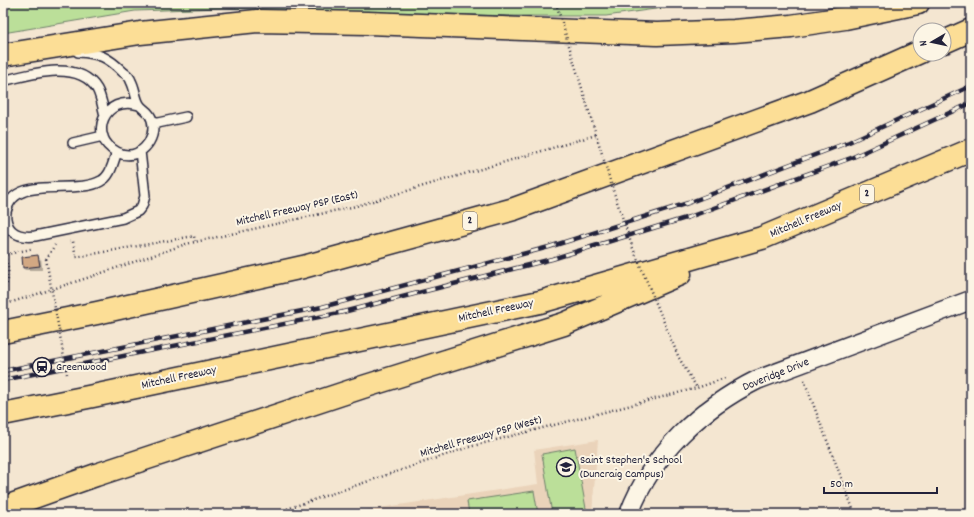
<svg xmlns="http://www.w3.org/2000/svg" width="974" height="517" viewBox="0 0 974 517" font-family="Dekko,sans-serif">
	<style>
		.built { fill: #ead3ba }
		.green { fill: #bbdf99; stroke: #6e806a }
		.building { fill: #d2a883; stroke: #22223b; filter: url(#shadow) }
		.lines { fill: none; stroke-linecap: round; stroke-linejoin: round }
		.service-casing { stroke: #22223b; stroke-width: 12 }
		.minor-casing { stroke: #22223b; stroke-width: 21 }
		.motorway-casing { stroke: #22223b; stroke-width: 25 }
		.path { stroke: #22223b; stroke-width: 2.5; stroke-dasharray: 1 3; stroke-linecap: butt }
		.service { stroke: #fcf5e5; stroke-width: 9 }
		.minor { stroke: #fcf5e5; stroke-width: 18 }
		.motorway { stroke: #fcde96; stroke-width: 22 }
		.rail-casing { stroke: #22223b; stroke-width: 4.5 }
		.rail { stroke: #fcf5e5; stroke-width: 3; stroke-dasharray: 9; stroke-linecap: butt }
		.path-bridge { stroke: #22223b; stroke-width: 2.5; stroke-dasharray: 1 3; stroke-linecap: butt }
		.labels { text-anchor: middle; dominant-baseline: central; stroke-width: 4; stroke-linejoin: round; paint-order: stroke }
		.shield { fill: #fcf5e5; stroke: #63616e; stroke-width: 1 }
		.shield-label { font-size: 11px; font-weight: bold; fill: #22223b }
		.street-label { font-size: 12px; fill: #22223b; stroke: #fcf5e5 }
		.poi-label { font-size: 12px; fill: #22223b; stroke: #fcf5e5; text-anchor: start }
	</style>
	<defs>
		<filter id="shadow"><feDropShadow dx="2.5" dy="4.5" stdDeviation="0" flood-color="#0004"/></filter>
	</defs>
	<rect width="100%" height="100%" fill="#f4e6d1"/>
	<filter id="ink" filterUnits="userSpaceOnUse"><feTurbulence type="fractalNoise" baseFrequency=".025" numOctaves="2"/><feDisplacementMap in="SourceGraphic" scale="8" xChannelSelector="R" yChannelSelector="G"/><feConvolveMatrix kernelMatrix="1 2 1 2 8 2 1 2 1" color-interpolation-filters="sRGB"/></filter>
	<g filter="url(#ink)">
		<!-- built -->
		<path class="built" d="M598 440 592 514H339L538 484 534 450Z"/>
		<!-- green -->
		<path class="green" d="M3 3H697L606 16H515L222 8 135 11 3 33Z
			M575 448 587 514H552L542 454Z
			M534 491 538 514H469L467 501Z"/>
		<!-- building -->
		<path class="building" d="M38 255 40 266 23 268 22 257Z"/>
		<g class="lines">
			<defs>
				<path id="service" d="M78 52C99 53 108 57 123 72 126 74 130 77 131 81 135 88 135 97 139 104 142 110 149 110 152 120 158 140 138 163 117 152 87 137 104 94 139 105
					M3 81C30 74 79 59 97 89 101 96 103 108 105 116
					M153 124 186 117
					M73 143 103 136
					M117 152C113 162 111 176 101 181 75 196 13 173 6 212 5 218 7 227 12 231 19 237 27 237 35 236L123 218 138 211 142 206 145 196 140 151"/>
				<path id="minor" d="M629 514C652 453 701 408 757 380L971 300"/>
				<path id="motorway" d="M944 42 971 30
					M3 55 140 33 257 21 368 23 657 34 734 31 791 26 845 18 918 3
					M3 332 97 313 303 267 514 209 810 101 920 52
					M3 414 93 396 540 302 762 238 971 150
					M3 508 96 475 363 387 564 324 680 274"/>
			</defs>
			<!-- service casing -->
			<use href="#service" class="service-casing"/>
			<!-- minor casing -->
			<use href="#minor" class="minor-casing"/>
			<!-- motorway casing -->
			<use href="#motorway" class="motorway-casing"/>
			<!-- path -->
			<path class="path" d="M70 242 73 241 76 257 194 236 195 241
				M3 248 4 255
				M46 259 55 245
				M3 264 7 263
				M3 291C11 279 9 268 4 255L31 249
				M3 305 87 278 186 244 356 206 596 135
				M679 358 697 388
				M804 380 855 514
				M272 514 469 447 697 388 725 378"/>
			<!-- service -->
			<use href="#service" class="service"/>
			<!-- minor -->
			<use href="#minor" class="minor"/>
			<!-- motorway -->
			<use href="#motorway" class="motorway"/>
			<defs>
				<path id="rail" d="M3 371 322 307 549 247 688 203 849 142 971 86
					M3 380 339 313 552 259 689 217 851 158 971 103"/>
			</defs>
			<!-- rail casing -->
			<use href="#rail" class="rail-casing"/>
			<!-- rail -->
			<use href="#rail" class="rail"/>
			<!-- path-bridge -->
			<path class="path-bridge" d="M556 3 613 190 632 246 679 358
				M46 259 67 374"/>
		</g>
	</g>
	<!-- icons -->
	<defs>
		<symbol id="station-ring" viewBox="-11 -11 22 22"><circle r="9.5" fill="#fcf5e5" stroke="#22223b" stroke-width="1.5"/><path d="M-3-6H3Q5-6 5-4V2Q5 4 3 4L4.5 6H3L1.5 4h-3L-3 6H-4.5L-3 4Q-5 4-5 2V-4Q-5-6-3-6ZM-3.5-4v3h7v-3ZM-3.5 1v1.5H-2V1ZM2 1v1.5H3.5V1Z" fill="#22223b"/></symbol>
		<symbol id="school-ring" viewBox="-11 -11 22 22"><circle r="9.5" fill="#fcf5e5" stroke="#22223b" stroke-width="1.5"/><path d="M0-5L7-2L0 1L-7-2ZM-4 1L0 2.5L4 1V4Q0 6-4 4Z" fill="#22223b"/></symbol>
	</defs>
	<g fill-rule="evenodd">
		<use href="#station-ring" x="31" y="356" width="22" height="22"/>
		<use href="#school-ring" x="555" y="456" width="22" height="22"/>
	</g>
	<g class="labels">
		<!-- shield labels -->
		<g class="shield">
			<rect x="860" y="185" width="14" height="18" rx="3"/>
			<rect x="463" y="212" width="14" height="18" rx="3"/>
		</g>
		<g class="shield-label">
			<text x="867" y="194">2</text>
			<text x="470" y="221">2</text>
		</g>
		<!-- street labels -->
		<g class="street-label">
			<text transform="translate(297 209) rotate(-13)">Mitchell Freeway PSP (East)</text>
			<text transform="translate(806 220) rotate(-23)">Mitchell Freeway</text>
			<text transform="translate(496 311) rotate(-12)">Mitchell Freeway</text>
			<text transform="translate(776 375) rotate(-22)">Doveridge Drive</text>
			<text transform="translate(179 378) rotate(-12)">Mitchell Freeway</text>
			<text transform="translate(481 437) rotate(-16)">Mitchell Freeway PSP (West)</text>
		</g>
		<!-- poi labels -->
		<g class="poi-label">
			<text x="56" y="367">Greenwood</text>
			<text x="580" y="460">Saint Stephen's School<tspan x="580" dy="14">(Duncraig Campus)</tspan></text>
		</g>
	</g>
	<!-- margin -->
	<rect width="974" height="517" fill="none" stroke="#fcf5e5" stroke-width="16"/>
	<rect x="8" y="8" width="958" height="501" fill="none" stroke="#22223b" stroke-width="1.5" filter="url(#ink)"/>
	<!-- north arrow -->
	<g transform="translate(932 42) rotate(261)"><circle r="19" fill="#fcf5e5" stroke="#a5a1a1"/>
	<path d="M0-3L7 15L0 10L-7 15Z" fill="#22223b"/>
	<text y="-6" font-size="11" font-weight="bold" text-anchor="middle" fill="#22223b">N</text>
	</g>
	<!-- scale -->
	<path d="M824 487v6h113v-6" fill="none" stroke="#22223b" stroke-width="2"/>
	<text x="830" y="487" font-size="12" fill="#22223b" stroke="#fcf5e5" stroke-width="3" paint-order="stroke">50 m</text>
</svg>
